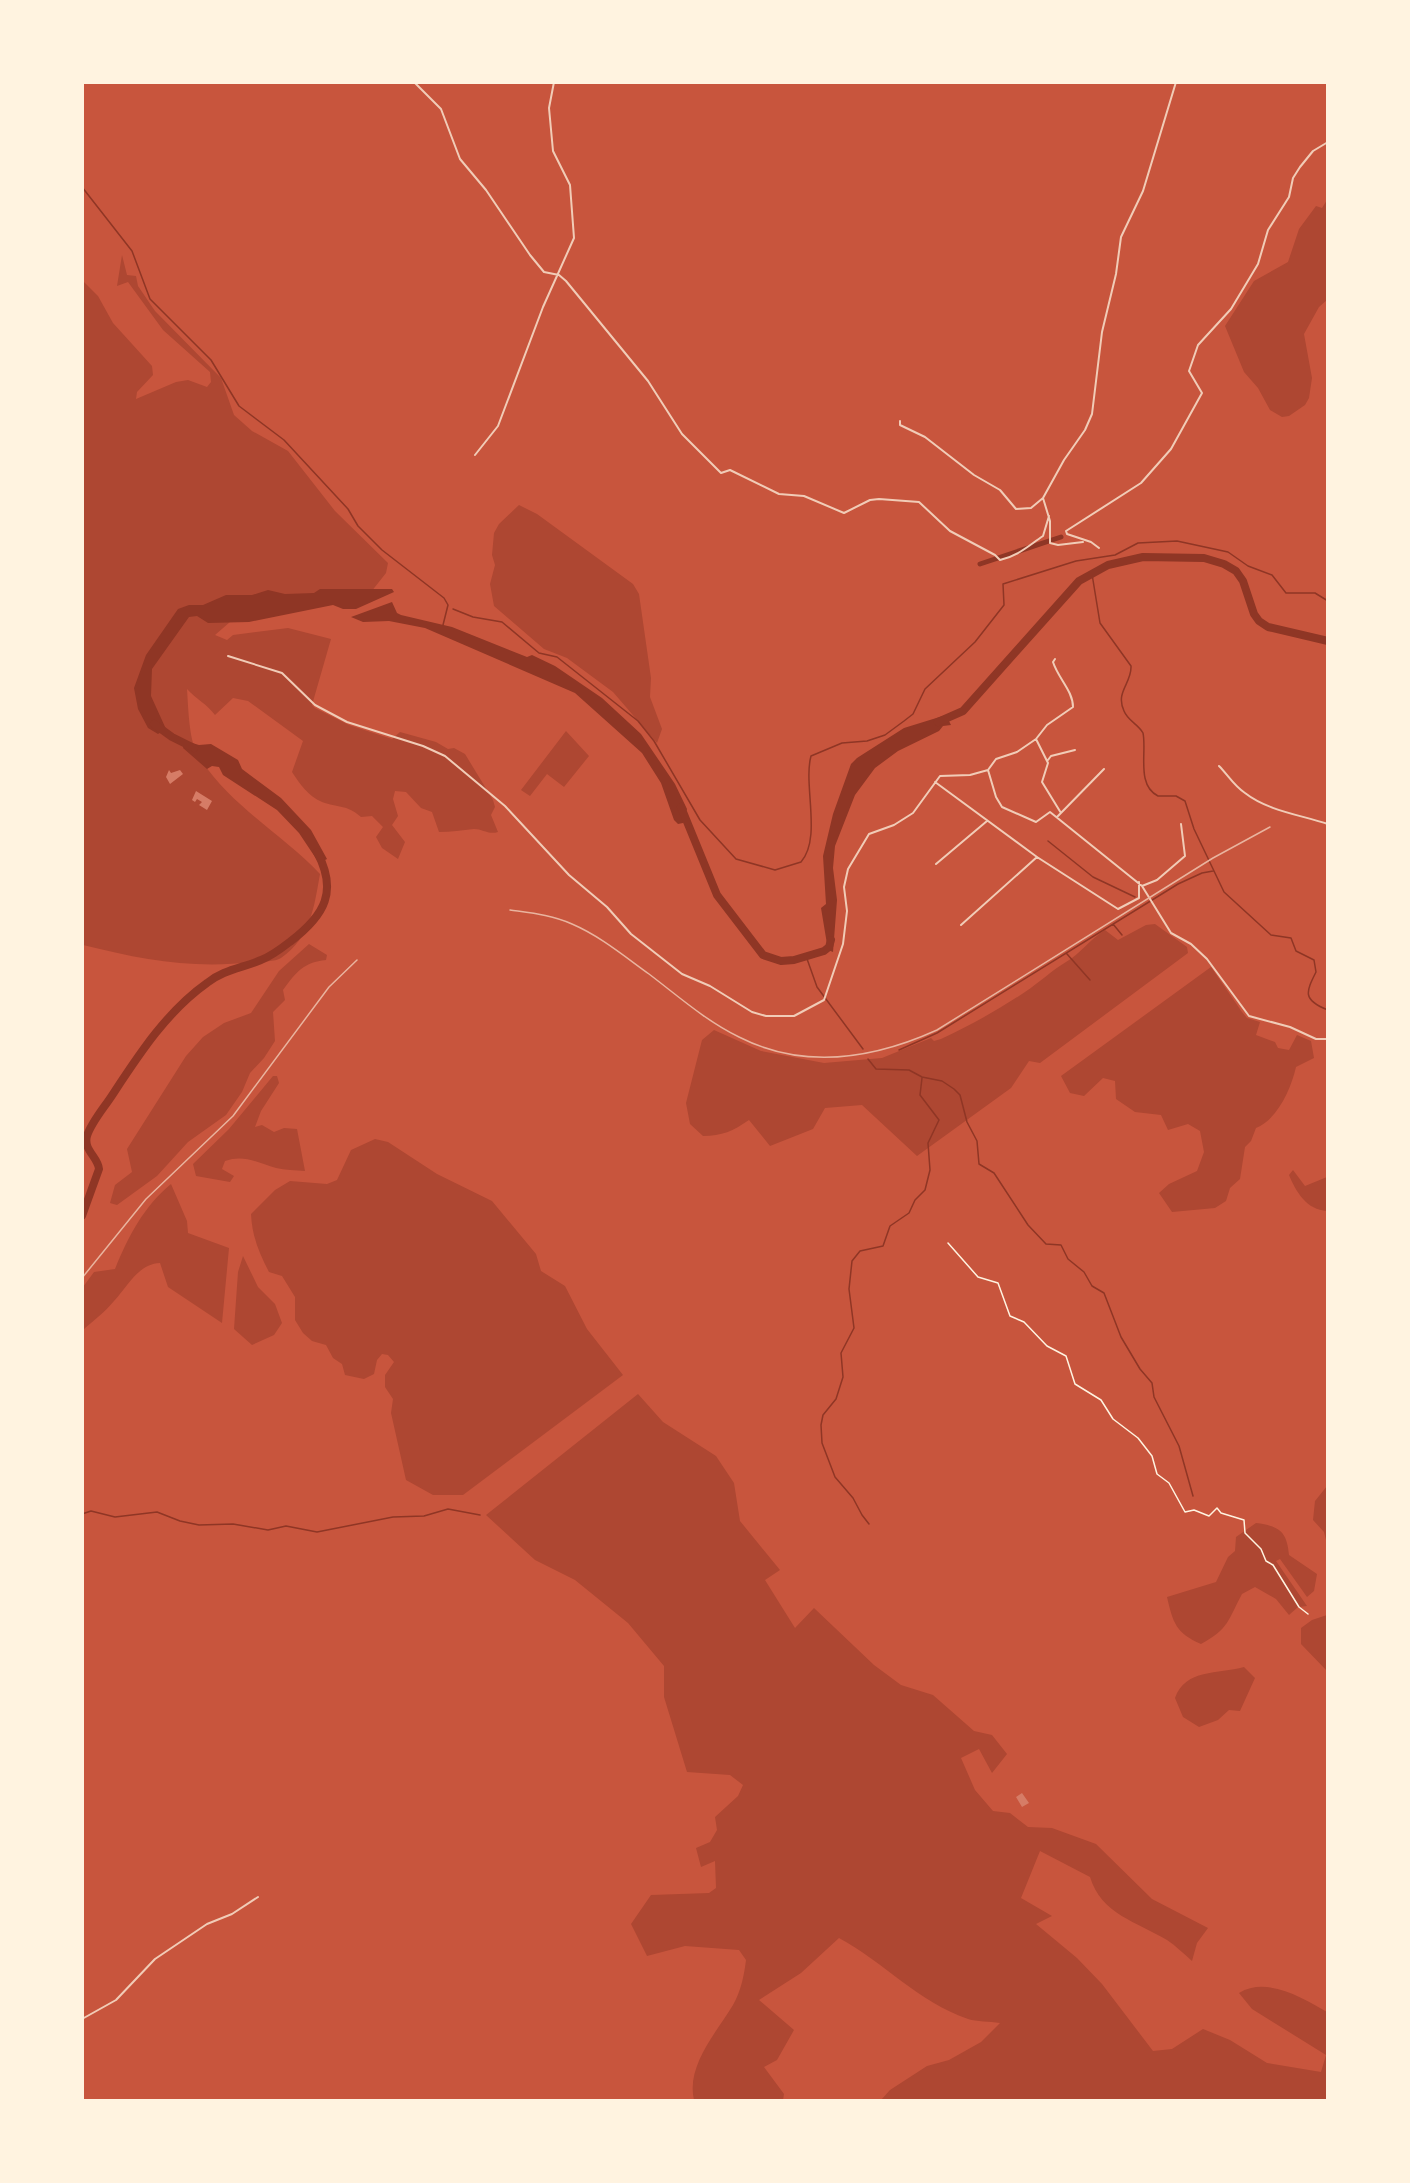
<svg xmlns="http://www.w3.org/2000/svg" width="1410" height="2183" viewBox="0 0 1410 2183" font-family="'Varela Round',sans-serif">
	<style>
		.green { fill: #ae4732 }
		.water { fill: #8f3625 }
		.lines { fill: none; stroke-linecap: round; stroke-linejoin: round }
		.stream { stroke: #8f3625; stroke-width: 1.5 }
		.canal { stroke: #8f3625; stroke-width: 5 }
		.river { stroke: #8f3625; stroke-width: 8 }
		.building { fill: #d67c66 }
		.path { stroke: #fff3e0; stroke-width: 1.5 }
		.minor { stroke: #f1ccb7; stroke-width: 2 }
		.rail { stroke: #e9b49f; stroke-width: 1.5 }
	</style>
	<rect width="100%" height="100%" fill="#c8553d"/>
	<!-- green -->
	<path class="green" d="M1327 200V300L1319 307 1304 334 1312 378 1309 398 1305 405 1289 416 1282 417 1270 410 1258 388 1244 372 1225 326 1254 281 1288 262 1299 229 1316 206 1322 208Z
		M122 255 127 275 136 276 138 286 155 311 221 378 234 415 252 431 288 451 335 511 388 563 386 573 371 592 230 622 215 635 227 640 233 635 288 628 331 639 312 705 315 708 349 725 392 739 400 732 436 742 448 749 454 748 465 754 493 800 495 807 491 815 498 832C488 835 483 829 474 829 462 830 451 832 439 832L432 812 421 808 406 792 395 791 393 799 398 816 392 825 405 842 398 859 382 848 376 837 383 827 372 816 361 817C346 804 338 808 322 802 308 796 300 784 292 772L303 741 248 701 233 698 215 715C207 704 196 699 187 689 188 703 189 736 195 748 219 799 282 833 320 874 314 907 311 937 281 958 275 962 262 961 254 962 192 969 143 960 83 945V281L98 296 113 323 152 366 153 375 137 392 136 399 176 382 188 380 207 387 211 382 210 372 163 330 128 282 117 286Z
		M519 505 537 514 633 584 639 594 651 678 650 697 662 729 657 743 613 692 567 658 544 649 494 606 490 584 495 565 492 555 494 533 499 524Z
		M566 731 589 756 564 787 547 774 530 796 521 790Z
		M1155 924 1187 947 1188 953 1040 1063 1029 1061 1011 1088 917 1156 862 1105 825 1108 813 1129 770 1146 749 1120C733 1131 722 1136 703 1136L690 1124 686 1103 702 1040 714 1030 761 1051 824 1063 882 1058 931 1038 934 1041 941 1039C971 1025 998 1010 1025 992 1040 982 1051 971 1066 962 1080 954 1090 939 1105 930L1118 940 1146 925Z
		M309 944 327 955 326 960C304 962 296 972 283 990L285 1000 273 1012 275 1041 264 1058 250 1073 242 1092 226 1115 188 1142 157 1176 117 1205 110 1203 115 1185 132 1172 127 1149 186 1056 203 1037 224 1023 251 1013 279 971Z
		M1211 967 1242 1012 1247 1018 1260 1022 1256 1035 1275 1042 1278 1048 1289 1050 1297 1035 1311 1041 1314 1058 1296 1067C1291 1089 1277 1120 1256 1128L1251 1141 1245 1147 1240 1179 1230 1188 1226 1201 1215 1208 1172 1212 1159 1193 1169 1184 1197 1171 1204 1152 1200 1131 1188 1124 1168 1130 1161 1115 1135 1112 1116 1099 1115 1081 1103 1078 1084 1096 1070 1093 1061 1076Z
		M273 1076H277L279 1083 261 1111 255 1127 262 1125 274 1132 284 1128 297 1129 305 1171C295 1170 285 1170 276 1168 258 1163 244 1154 225 1161L222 1169 234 1176 230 1182 196 1176 193 1164 229 1129Z
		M375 1139 388 1142 437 1174 492 1201 536 1254 541 1271 565 1286 587 1329 623 1375 463 1495H433L406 1480 391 1413 393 1399 385 1387V1375L394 1362 388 1355 382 1354 377 1360 374 1374 364 1379 345 1375 342 1364 333 1358 326 1345 312 1341 303 1333 295 1320V1297L282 1276 269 1272C259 1253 252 1236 251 1214L275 1190 290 1181 327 1184 337 1180 351 1150Z
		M1293 1170 1305 1186 1327 1177V1211C1307 1210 1296 1192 1289 1175Z
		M171 1184 187 1221 188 1233 229 1248 222 1323 168 1287 160 1263C138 1264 128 1286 114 1301 105 1312 93 1321 83 1330V1287L94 1272 115 1269C128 1237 144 1206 171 1184Z
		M243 1256 258 1287 275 1304 282 1323 274 1335 252 1345 234 1329 238 1272Z
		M638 1394 663 1422 716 1456 734 1483 740 1521 780 1570 765 1580 795 1628 814 1608 874 1665 901 1685 933 1695 974 1731 992 1735 1007 1754 992 1773 979 1749 961 1758 975 1790 993 1811 1010 1813 1028 1827 1052 1828 1096 1844 1152 1899 1208 1928 1197 1943 1192 1961C1184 1954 1176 1946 1167 1940 1137 1922 1101 1914 1090 1877L1040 1851 1021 1898 1052 1916 1036 1924 1077 1958 1102 1984 1153 2051 1172 2049 1203 2029 1230 2040 1267 2063 1321 2072 1326 2055 1252 2009 1239 1993C1267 1976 1303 1998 1327 2012V2100H881L890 2090 927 2066 949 2060 981 2042 1000 2023C989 2021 977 2022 968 2019 918 2002 884 1962 839 1938L801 1973 759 2000 794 2030 777 2060 764 2067 784 2094 783 2100H694C686 2066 716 2033 733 2005 741 1991 744 1976 746 1960L739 1950 685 1946 647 1956 631 1924 651 1895 709 1893 716 1888 715 1861 701 1867 696 1848 710 1842 717 1830 715 1817 738 1796 743 1785 730 1775 687 1772 664 1697V1666L628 1623 575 1580 535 1560 486 1515Z
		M1327 1486H1328L1327 1544 1324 1532 1313 1520 1315 1501Z
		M1256 1523C1280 1526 1287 1532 1289 1555L1317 1574 1314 1591 1307 1597 1280 1559 1276 1561 1307 1606 1298 1607 1289 1615 1276 1599 1255 1587 1242 1594C1228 1620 1229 1629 1201 1644 1176 1633 1173 1623 1167 1597L1216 1582 1228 1557 1235 1551 1236 1537Z
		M1327 1615H1328L1327 1671 1301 1644V1628L1312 1620Z
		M1244 1667 1255 1678 1240 1711 1229 1710 1218 1720 1199 1727 1183 1717 1175 1698C1185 1669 1218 1674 1244 1667Z"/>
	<!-- water -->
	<path class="water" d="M320 589H392L394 592 356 609H343L333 605 249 622 208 623 197 616 189 617 152 669 151 696 166 729 158 734 148 728 138 709 134 688 146 655 178 609 189 605H203L226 595H252L268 590 285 594 314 593Z
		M392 602 397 613 401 615 452 627 527 657 532 655 555 666 602 698 641 734 675 784 687 809 683 823 678 824 674 820 661 783 642 753 575 693 425 628 389 621 363 622 351 617Z
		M946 715 951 725 943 726 939 731 898 751 875 768 855 795 835 846 833 868 837 900 833 952 828 950 821 908 826 904 823 856 833 814 851 764 857 758 904 728Z
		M185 741 199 745 211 744 238 760 242 769 281 798 311 830 327 859 319 863 299 833 277 810 223 775 219 767 212 766 207 769 183 748Z"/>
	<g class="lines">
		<!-- stream -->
		<path class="stream" d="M82 187 132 251 150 299 211 360 239 406 284 440 348 509 358 526 382 550 444 598 448 605 443 625
			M1092 574 1100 623 1131 666C1132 683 1115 692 1124 711 1128 721 1138 724 1143 733 1147 752 1136 785 1158 796H1176L1185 801 1194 829 1224 892 1271 935 1291 938 1296 951 1314 960 1316 972C1306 992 1302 1000 1328 1010
			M453 609 473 617 502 622 539 653 557 657 638 721 654 741 700 820 736 859 775 870 801 862C822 838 803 785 811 756L842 743 867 741 885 735 904 721 913 714 925 689 975 642 1004 605 1003 584 1076 561 1115 555 1138 543 1177 541 1228 552 1248 566 1272 575 1286 593H1315L1328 601
			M1048 841 1093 877 1135 897
			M1113 924 1122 935
			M1067 954 1090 980
			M806 956 817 987 863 1049
			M899 1050 937 1033 1178 884 1202 873 1213 871
			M868 1059 876 1069 909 1070 922 1077 942 1081 954 1089 960 1095 967 1122 977 1141 979 1164 994 1173 1028 1225 1046 1244 1061 1245 1068 1259 1084 1272 1092 1286 1104 1293 1121 1337 1140 1369 1152 1383 1154 1397 1179 1446 1193 1496
			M82 1514 91 1511 115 1517 157 1512 180 1521 199 1525 233 1524 268 1530 286 1526 317 1532 393 1517 424 1516 448 1509 480 1515
			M869 1524 862 1515 853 1498 835 1477 822 1443 821 1425 823 1415 836 1399 843 1377 841 1353 854 1328 849 1289 852 1261 860 1251 883 1246 890 1226 909 1213 915 1200 925 1190 930 1170 928 1143 939 1120 920 1095 922 1078"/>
		<!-- canal -->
		<path class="canal" d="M980 564 1061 537"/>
		<!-- river -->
		<path class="river" d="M938 722 963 711 1079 581 1108 565 1143 557 1204 558 1224 564 1236 571 1243 581 1254 614 1259 621 1268 627 1328 641
			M154 724 172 737 194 748
			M681 807 717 895 763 955 781 961 794 960 824 951 829 947 831 940
			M82 1216 99 1169C98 1157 83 1150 87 1136 91 1123 103 1109 111 1097 138 1056 166 1012 207 983 223 970 242 968 261 960 272 956 282 948 291 941 325 915 338 891 317 852"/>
	</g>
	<!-- building -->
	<path class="building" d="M169 770 171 773 180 770 183 774 170 784 166 777Z
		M196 791 212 801 207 810 199 805 202 802 197 799 195 802 192 800Z
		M1022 1793 1029 1803 1022 1807 1016 1797Z"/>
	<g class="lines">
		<!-- path -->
		<path class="path" d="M948 1243 978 1277 998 1283 1010 1316 1024 1322 1047 1346 1066 1356 1075 1384 1101 1400 1113 1419 1138 1438 1152 1456 1157 1474 1169 1483 1185 1512 1194 1510 1209 1516 1217 1508 1221 1513 1244 1520 1245 1533 1261 1549 1266 1561 1273 1565 1299 1607 1308 1614"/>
		<!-- minor -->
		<path class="minor" d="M414 82 441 109 460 159 486 190 530 255 544 272 559 275 566 281 648 381 682 434 721 473 730 470 779 494 804 496 844 513 870 500 879 499 919 502 950 531 995 555 1000 560C1018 556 1028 546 1043 536L1049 516
			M900 421V425L925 437 974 475 1000 490 1016 509 1031 508 1043 498
			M475 455 498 426 543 307 574 238 570 185 553 151 549 108 554 82
			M1083 542 1058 545 1050 543V521L1043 498 1064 460 1085 430 1092 414 1102 332 1116 274 1121 237 1143 191 1176 82
			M1099 548 1091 542 1067 534 1066 531 1141 483 1171 449 1202 393 1189 371 1198 345 1231 309 1258 264 1268 230 1289 197 1293 178 1300 167 1313 151 1328 142
			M228 656 282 673 315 705 347 722 423 746 445 756 505 806 569 875 607 907 631 934 682 974 710 986 752 1012 766 1016H794L824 1000 843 944 847 911 844 887 848 869 869 834 894 825 913 813 940 776 970 775 988 770 996 797 1002 807 1036 822 1050 812 1142 886 1171 933 1191 944 1207 959 1249 1016 1290 1027 1316 1039H1328
			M1055 659 1053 662C1058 678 1073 691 1073 707L1047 725 1036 739 1048 763 1042 782 1061 813
			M1048 760 1051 756 1075 750
			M1219 766C1228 775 1234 786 1245 793 1268 811 1301 815 1328 824
			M988 770 996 759 1017 752 1036 739
			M935 782 1037 857 1118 909 1139 898V882
			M1057 817 1104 769
			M936 864 987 821
			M1142 886 1157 880 1185 856 1181 824
			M961 925 1037 857
			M82 2019 116 2000 155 1959 207 1924 232 1914 258 1897"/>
		<!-- rail -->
		<path class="rail" d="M510 910C531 913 552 915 572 924 600 936 624 956 649 974 678 996 706 1021 739 1037 804 1070 873 1059 937 1030L1213 858 1270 827
			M82 1278 146 1199 233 1116 329 987 357 960"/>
	</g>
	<!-- border -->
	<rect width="1410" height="2183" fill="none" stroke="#fff3e0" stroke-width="168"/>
</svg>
